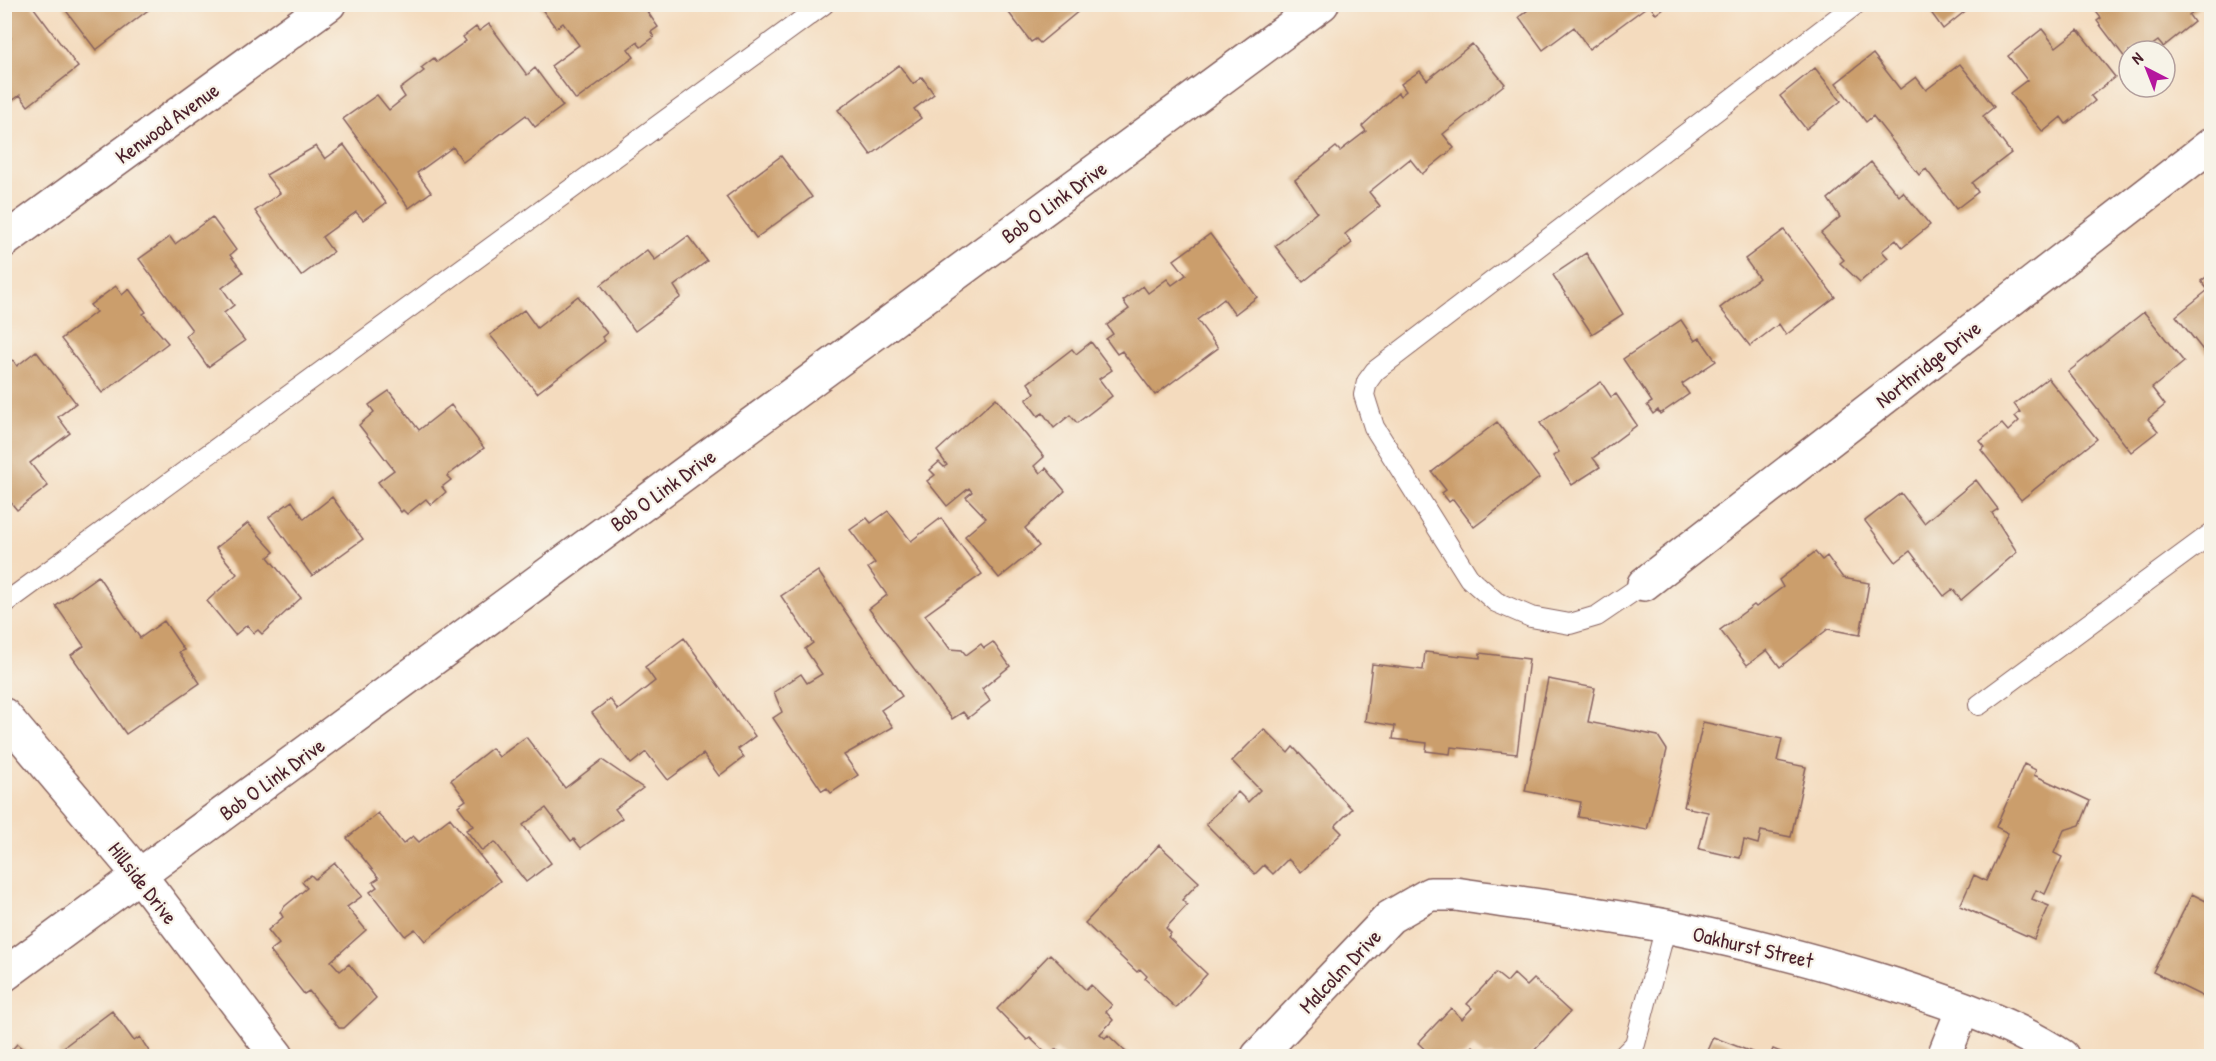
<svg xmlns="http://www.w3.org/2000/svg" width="2216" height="1061" viewBox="0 0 2216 1061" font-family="'Patrick Hand',sans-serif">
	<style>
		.building { fill: #cb9e6c }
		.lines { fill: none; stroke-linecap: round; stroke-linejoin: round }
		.service-casing { stroke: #86615e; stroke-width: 22 }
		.minor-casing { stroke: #86615e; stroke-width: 36 }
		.service { stroke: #fff; stroke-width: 20 }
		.minor { stroke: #fff; stroke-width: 33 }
		.labels { text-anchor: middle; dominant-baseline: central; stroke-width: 4.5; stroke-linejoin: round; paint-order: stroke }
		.street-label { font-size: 21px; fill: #4a1f2b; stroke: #f7f3e8 }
	</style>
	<rect width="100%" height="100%" fill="#f7f3e8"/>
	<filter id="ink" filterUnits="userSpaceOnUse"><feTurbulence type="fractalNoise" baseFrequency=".0167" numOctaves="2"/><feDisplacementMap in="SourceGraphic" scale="12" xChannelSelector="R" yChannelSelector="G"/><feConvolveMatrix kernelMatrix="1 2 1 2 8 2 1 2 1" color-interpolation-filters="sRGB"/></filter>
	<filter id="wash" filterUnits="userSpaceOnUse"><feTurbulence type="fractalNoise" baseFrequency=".008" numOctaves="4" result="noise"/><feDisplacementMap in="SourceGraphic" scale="24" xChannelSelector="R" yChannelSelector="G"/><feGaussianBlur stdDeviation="1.35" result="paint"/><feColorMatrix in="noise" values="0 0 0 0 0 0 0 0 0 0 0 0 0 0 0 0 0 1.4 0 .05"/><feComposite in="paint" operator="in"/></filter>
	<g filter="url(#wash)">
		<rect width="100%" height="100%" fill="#f4dbbe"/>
		<g id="blocks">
			<!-- building -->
			<path class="building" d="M4 4H31L78 67 28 106 20 95 4 107V42L11 38 4 30Z
				M69 4H156L96 50 64 8Z
				M538 4H642L658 27 651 32 654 37 641 47 637 42 628 49 634 57 576 100 551 66 579 45 563 23 556 28Z
				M1536 4H1669L1656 14 1649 5 1589 49 1574 27 1543 50 1519 17Z
				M1925 4H1974L1943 29Z
				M2090 4H2203L2189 15 2194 22 2163 47 2158 41 2144 51H2129V63L2097 21 2101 18Z
				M1003 5H1086L1040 43 1036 39 1031 42Z
				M489 24 527 75 535 68 563 106 535 127 526 115 463 162 453 147 417 173 431 192 409 208 343 119 377 95 389 110 405 97 400 89 424 71 421 68 434 58 437 62 466 41 463 37 476 27 479 31Z
				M2042 29 2056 47 2078 30 2115 77 2091 96 2095 101 2066 124 2061 117 2043 132 2010 93 2027 80 2008 56Z
				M1472 44 1505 84 1443 134 1454 148 1422 174 1410 159 1369 192 1380 206 1345 234 1352 243 1303 282 1275 246 1317 212 1295 180 1336 147 1340 151 1366 131 1362 126 1398 93 1400 96 1406 91 1401 84 1420 71 1427 80Z
				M1873 54 1900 89 1916 77 1926 90 1960 64 1994 107 1983 116 2011 153 1972 183 1978 192 1956 209 1926 169 1919 175 1873 116 1866 122 1836 83Z
				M899 65 913 84 922 77 934 94 914 109 921 118 871 155 838 110Z
				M1815 68 1841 101 1806 129 1780 96Z
				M344 145 386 203 363 220 356 212 322 237 333 252 301 276 255 211 280 193 266 175 316 146 325 159Z
				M781 156 812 197 756 238 726 197Z
				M1871 162 1899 196 1903 192 1930 225 1902 248 1896 240 1882 251 1888 258 1860 282 1840 263 1844 260 1821 233 1840 217 1828 199Z
				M212 217 236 250 230 255 243 272 222 288 234 305 224 313 245 341 208 367 186 336 192 330 139 259 170 237 175 244Z
				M1784 230 1835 297 1786 335 1779 324 1750 346 1720 308 1759 278 1745 259Z
				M1210 234 1257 297 1235 314 1224 299 1197 320 1218 348 1155 395 1122 351 1117 354 1106 339 1113 334 1107 325 1129 309 1123 301 1143 286 1148 293 1167 279 1172 285 1186 275 1174 260Z
				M688 236 707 261 674 286 681 297 635 331 601 285 647 250 655 260Z
				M1586 253 1623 314 1592 334 1553 275Z
				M2212 273V348L2206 354 2176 316 2208 290 2201 281Z
				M116 286 122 295 129 289 146 312 143 314 168 343 102 393 61 339 96 312 90 305Z
				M578 296 607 333 602 337 605 341 537 393 490 335 524 310 537 328Z
				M2144 312 2184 362 2152 388 2165 405 2148 419 2158 431 2131 452 2068 372Z
				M1681 320 1695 341 1700 338 1716 361 1682 384 1689 394 1660 414 1658 410 1653 414 1647 405 1652 402 1623 359Z
				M1091 342 1112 370 1099 379 1112 396 1077 423 1070 415 1054 428 1043 413 1038 416 1026 400 1035 393 1028 383 1072 349 1076 354Z
				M36 351 76 403 58 417 70 433 30 463 48 486 17 510 4 494V366L13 360 17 366Z
				M2048 378 2097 439 2021 500 1981 450 1985 447 1980 441 2002 424 2008 431 2019 421 2015 416 2020 412 2014 404Z
				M1601 382 1611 397 1616 394 1637 425 1593 458 1600 467 1572 485 1553 456 1559 452 1540 423Z
				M389 391 419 430 451 405 484 448 447 476 451 480 442 487 446 492 431 505 426 499 407 514 403 510 401 512 378 482 394 470 359 425 374 412 369 405Z
				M996 398 1044 457 1034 466 1040 473 1046 468 1065 491 1025 528 1039 546 999 578 965 536 986 518 966 497 972 492 969 488 947 506 927 481 935 475 930 470 939 462 944 467 947 465 937 451Z
				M1497 422 1539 478 1474 527 1453 499 1449 502 1442 493 1446 490 1432 472Z
				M1976 480 1998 509 1992 513 2017 552 1961 600 1953 589 1944 596 1910 551 1896 562 1865 521 1901 493 1924 523Z
				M332 497 363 539 312 576 269 517 292 501 304 519Z
				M888 511 911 541 941 518 982 574 925 615 950 649 962 650 966 655 981 644 984 648 993 642 1010 666 982 689 990 701 968 718 963 712 952 719 869 609 887 595 868 568 875 563 850 530 867 518 871 523Z
				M248 523 274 552 268 557 301 598 262 634 258 630 254 633 247 625 235 635 207 601 237 574 216 548Z
				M1815 552 1822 560 1827 556 1843 578 1869 583 1860 635 1828 629 1780 667 1767 650 1747 665 1720 630 1754 605 1756 607 1783 587 1779 580Z
				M818 571 902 696 881 710 893 727 844 755 858 775 831 793 827 788 822 791 773 718 782 712 774 692 801 674 807 683 822 674 805 649 813 643 781 596Z
				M98 576 140 638 164 621 184 650 179 652 200 683 126 734 71 655 84 646 56 606Z
				M684 638 755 736 738 749 744 757 719 776 703 754 668 780 646 752 631 764 592 713 610 699 618 710 655 681 645 667Z
				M1425 652 1480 658V653L1529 659 1517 754 1451 747 1450 754 1426 751 1427 743 1393 739 1395 726 1365 721 1372 664 1423 670Z
				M1548 679 1595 688 1588 722 1658 736 1667 750 1647 830 1578 817 1581 802 1525 791Z
				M1703 722 1782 739 1777 761 1806 767 1791 837 1761 831 1758 844 1744 840 1740 858 1699 849 1708 812 1684 807Z
				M1264 729 1288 753 1293 747 1352 809 1335 826 1342 833 1301 872 1288 859 1273 874 1264 865 1255 874 1206 824 1238 792 1248 802 1260 790 1232 761Z
				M526 737 565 788 602 760 643 788 615 809 622 818 581 848 574 839 571 841 546 808 523 825 551 863 526 882 495 842 482 851 466 830 473 826 458 806 466 800 451 780 492 748 499 757Z
				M2024 764 2036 770 2034 775 2090 801 2080 825 2064 830 2054 853 2062 857 2045 894 2036 890 2032 899 2049 906 2034 939 1960 906 1974 875 1986 881 2008 833 1996 827Z
				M378 813 403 844 413 836 419 842 450 818 500 881 425 941 415 929 405 936 370 892 377 887 373 882 379 878 347 838Z
				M1159 845 1199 882 1182 900 1187 905 1166 928 1171 933 1168 937 1207 974 1176 1008 1145 979 1147 976 1140 969 1137 972 1085 923Z
				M335 863 362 896 347 907 366 930 331 961 340 971 349 964 376 998 344 1028H339L309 991 304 994 270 951 279 944 268 930 283 917 280 912 285 906 307 888 302 882 311 875 315 879Z
				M2192 894 2212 904V1001L2153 972Z
				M1050 954 1086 990 1091 985 1112 1005 1106 1012 1113 1020 1100 1034 1105 1038 1108 1035 1130 1056H1064L1056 1049 1049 1056 1030 1038 1027 1040 997 1009Z
				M1496 973 1507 982 1514 974 1527 986 1534 979 1570 1012 1531 1054 1534 1056H1495L1493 1055 1484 1056 1473 1046 1464 1056H1432L1418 1043 1451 1008 1462 1019 1472 1008 1467 1004Z
				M112 1011 134 1041 140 1037 152 1056H61L57 1052Z
				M1713 1037 1762 1056H1715L1706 1053Z
				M17 1044 31 1056H6Z
				M1773 1049 1791 1056H1770Z"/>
		</g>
	</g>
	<g filter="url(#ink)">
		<use href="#blocks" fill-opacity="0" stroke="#86615e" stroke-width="1.5"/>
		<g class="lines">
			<defs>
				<path id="service" d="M1644 584 1597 616 1570 624 1531 617 1496 602 1469 578 1374 427 1364 395 1367 382 1375 371 1856 4
					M4 604 824 4
					M1979 705 2212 533
					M1623 1056 1635 1044 1666 926"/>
				<path id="minor" d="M4 241 329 4
					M1644 584 2212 144
					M4 715 140 876 277 1056
					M4 975 1322 4
					M1258 1056 1390 917 1430 894H1455C1525 904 1597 913 1666 926 1739 941 1811 959 1882 981 1943 1000 2008 1021 2062 1056
					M1944 1056 1963 1009"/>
			</defs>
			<!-- service casing -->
			<use href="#service" class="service-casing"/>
			<!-- minor casing -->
			<use href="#minor" class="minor-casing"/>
			<!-- service -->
			<use href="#service" class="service"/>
			<!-- minor -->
			<use href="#minor" class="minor"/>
		</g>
	</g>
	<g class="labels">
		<!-- street labels -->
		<g class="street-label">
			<text transform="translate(167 123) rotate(-36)">Kenwood Avenue</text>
			<text transform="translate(1054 202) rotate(-36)">Bob O Link Drive</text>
			<text transform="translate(1928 364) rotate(-38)">Northridge Drive</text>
			<text transform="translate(663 490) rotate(-36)">Bob O Link Drive</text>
			<text transform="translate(272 779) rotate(-36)">Bob O Link Drive</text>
			<text transform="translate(143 883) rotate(52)">Hillside Drive</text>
			<text transform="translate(1753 947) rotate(13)">Oakhurst Street</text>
			<text transform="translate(1340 971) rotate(-46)">Malcolm Drive</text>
		</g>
	</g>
	<!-- margin -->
	<rect width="2216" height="1061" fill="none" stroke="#f7f3e8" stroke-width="24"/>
	<!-- north arrow -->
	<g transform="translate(2147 69) rotate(318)"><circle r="28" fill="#f7f3e8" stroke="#b29e9c" stroke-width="1.5"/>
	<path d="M0-4.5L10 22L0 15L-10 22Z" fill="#b5179e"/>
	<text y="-9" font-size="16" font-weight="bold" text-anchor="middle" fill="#4a1f2b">N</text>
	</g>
</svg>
